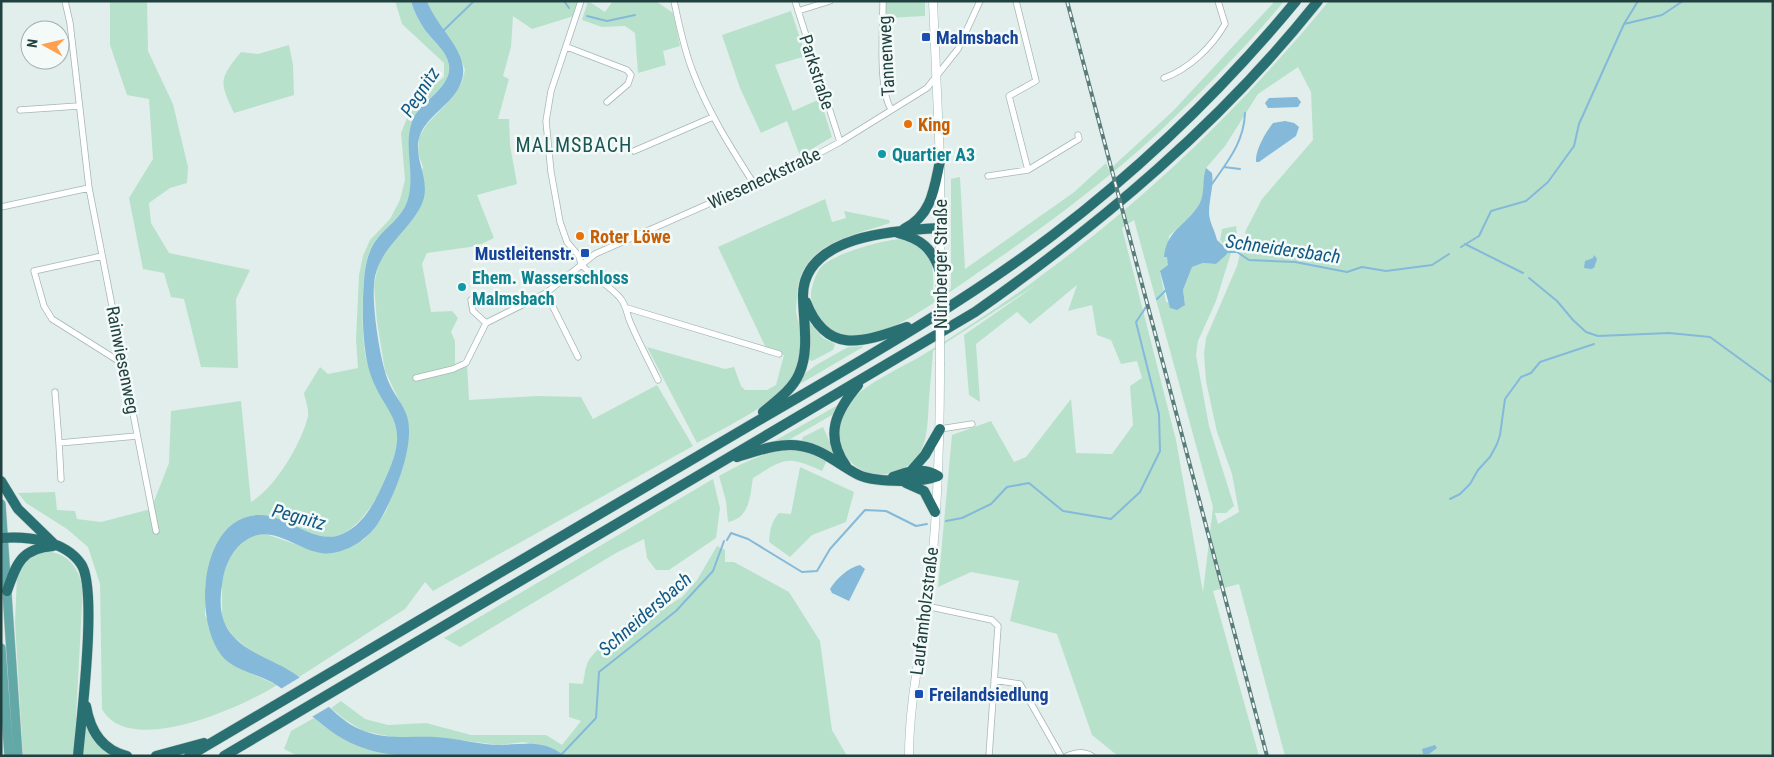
<svg xmlns="http://www.w3.org/2000/svg" width="1774" height="757" viewBox="0 0 1774 757" font-family="'Roboto Condensed',sans-serif">
	<style>
		.green { fill: #b8e1cc; fill-rule: evenodd }
		.water { fill: #84b9d9 }
		.pier { fill: #e2eeeb }
		.lines { fill: none; stroke-linecap: round; stroke-linejoin: round }
		.stream { stroke: #84b9d9; stroke-width: 2 }
		.street-casing { stroke: #a4b7b4; stroke-width: 7 }
		.secondary-casing { stroke: #9fbbb7; stroke-width: 9 }
		.primary-casing { stroke: #c1cac9; stroke-width: 10 }
		.highway-casing { stroke: #c1cac9; stroke-width: 11 }
		.street { stroke: #fff; stroke-width: 5.5 }
		.secondary { stroke: #fff; stroke-width: 8 }
		.primary { stroke: #61a8a6; stroke-width: 9 }
		.highway { stroke: #287071; stroke-width: 10 }
		.rail-casing { stroke: #5a7d7b; stroke-width: 4 }
		.rail { stroke: #f3faf8; stroke-width: 2; stroke-dasharray: 5.5; stroke-linecap: butt }
		.secondary-bridge-casing { stroke: #9fbbb7; stroke-width: 9; stroke-linecap: butt }
		.secondary-bridge { stroke: #fff; stroke-width: 8 }
		.transit-dot { fill: #1a4fb4; stroke: #f3faf8; stroke-width: 2 }
		.food-dot { fill: #e8710a; stroke: #f3faf8; stroke-width: 2 }
		.culture-dot { fill: #0f9aa8; stroke: #f3faf8; stroke-width: 2 }
		.labels { text-anchor: middle; dominant-baseline: central; stroke-width: 5; stroke-linejoin: round; paint-order: stroke }
		.transit-label { font-size: 18px; font-weight: bold; fill: #164399; stroke: #f3faf8; text-anchor: start }
		.street-label { font-size: 18px; fill: #20413f; stroke: #f3faf8 }
		.food-label { font-size: 18px; font-weight: bold; fill: #c56008; stroke: #f3faf8; text-anchor: start }
		.culture-label { font-size: 18px; font-weight: bold; fill: #0d838f; stroke: #f3faf8; text-anchor: start }
		.water-label { font-size: 19px; font-style: italic; fill: #125884; stroke: #f3faf8 }
		.quarter-label { font-size: 20px; letter-spacing: 1px; fill: #195654; stroke: #f3faf8 }
	</style>
	<rect width="100%" height="100%" fill="#e2eeeb"/>
	<!-- green -->
	<path class="green" d="M110 1H147L148 51 173 104 188 167 187 183 170 188 149 203 151 223 169 253 250 270 236 299 238 368 201 367 184 299 171 297 164 273 143 269 129 198 153 159 149 99 127 95 110 45Z
		M395 1H411C414 12 419 22 426 31 434 43 450 53 449 69 449 89 423 100 414 117 401 144 418 174 407 202 401 218 387 226 376 240 368 250 365 265 364 278 362 299 361 346 368 365 376 384 391 402 397 422 406 454 369 527 337 536 319 541 294 525 277 518L212 554 205 586V616L250 673 277 685C237 710 128 757 102 709L100 584 88 547 67 529 26 503 18 493 55 492 57 510 75 511 77 519 101 522 151 509 169 463 171 411 241 401 251 502C275 488 302 443 308 416 309 409 305 399 304 393L320 367 328 374 358 368 356 340 359 275 363 256 370 240 390 219 400 200 405 180 401 133 409 113 415 101 444 77V63L402 24Z
		M427 1H578L574 16 532 29 513 16 511 47 503 76 509 79 498 119H509L510 145 517 184 477 195 494 238 477 246 427 253 422 264 431 312 452 311 458 318 451 332 455 341V365L416 380 453 372 467 364 469 400 537 396 581 397 593 419 657 385 693 446 433 591 425 582 405 609 299 677 251 651 233 636 222 621V581L227 562 234 550 248 538 263 533 318 552 363 540 375 528 386 511 403 467 408 419 385 371 377 322 374 285 378 266 384 252 393 242 423 167 418 153 419 137 427 124 450 100 462 82 465 70 459 53 432 15Z
		M588 1 605 12 613 1H656L673 13 680 46 663 51 666 65 638 73 635 33 625 26 602 27 582 20Z
		M885 1H925V16L885 18Z
		M1275 1H1284C1246 48 1201 92 1157 134 1097 189 1030 237 963 283 935 302 889 336 855 338 848 338 833 333 828 329 819 321 810 306 811 293 812 285 816 273 821 267 833 254 882 240 901 239 908 239 917 243 923 248 936 260 933 283 933 299L951 288V179L960 177 965 269 1073 193 1106 163 1109 170 1173 111Z
		M1329 1H1773V756H1285L1239 584 1213 591 1259 756H1118L1092 735 1057 634 1010 621 1019 581 971 572 938 587 952 435 991 421 1014 462 1026 457 1071 399 1076 453 1112 454 1133 425 1130 386 1142 378 1137 361 1121 364 1111 340 1097 335 1092 305 1068 311 1077 285 1030 324 1017 312 976 344 980 402 969 395 964 335 1036 285 933 351C932 368 930 384 929 400 927 430 929 462 894 472 883 476 871 475 860 469 840 458 831 428 845 408 862 384 896 371 921 356 962 331 1004 304 1042 275 1149 197 1245 103 1329 1ZM1298 67 1311 92 1313 140 1262 199 1246 230 1237 266 1206 338 1204 354 1206 381 1217 432 1232 474 1239 512 1218 524 1215 513H1226L1234 506 1209 426 1196 355 1198 341 1216 301 1237 234 1236 226 1222 229 1220 240 1227 249 1216 264 1203 263 1192 267 1183 290 1185 305 1166 302 1160 272 1169 265 1167 257 1169 236 1194 213 1202 201 1206 168 1225 146 1258 94ZM1134 220 1213 507 1203 592 1176 440 1122 228Z
		M791 11 806 56 775 65 793 111 820 99 832 137 800 156 787 121 761 133 740 88 722 35Z
		M289 45 293 65 294 95 234 113C219 81 219 79 241 52L258 54Z
		M825 199 832 222 846 218 844 211 889 220 890 223C851 236 800 244 797 294 797 301 795 310 797 317 803 336 804 361 792 380 779 401 721 430 697 443L647 347 725 369 734 367 741 386 745 390H767L776 385 784 355 766 348 718 247Z
		M809 322 823 338 835 344 833 350 812 361 809 360Z
		M863 346V347L800 384 804 374 816 365 848 347Z
		M838 405 832 415 787 441 769 444Z
		M823 427 836 456 801 442 803 437Z
		M801 448 827 460 822 471C787 455 785 458 753 478 750 496 750 518 728 522L726 501 719 476C745 461 772 449 801 448Z
		M800 467 854 492 846 522 812 535 790 557 769 542C770 530 771 522 779 513L791 514Z
		M713 479 720 508 716 538 669 570H656L647 558 644 539 616 553 460 647 444 638Z
		M717 546 725 550V562H734L789 592 820 641 832 730 847 756H564L524 742 499 745 435 737 402 739 363 731 344 719 331 708 341 701 365 719 388 725 426 723 471 735H546L562 745 581 721 569 717V683L583 684C584 677 585 670 587 664 590 654 622 626 632 619L640 623 682 597 697 580Z
		M45 551C68 553 77 566 83 586L74 756H23L15 622 17 577C21 562 31 555 45 551Z
		M314 718C338 740 374 753 407 756H298L284 749 291 731Z
		M85 724 98 744 114 756H83Z"/>
	<!-- water -->
	<path class="water" d="M411 1H427C441 38 486 61 449 101 439 111 423 123 419 138 413 161 434 183 420 208 405 235 377 250 374 284 372 306 380 365 390 385 395 396 403 404 407 416 416 446 393 500 377 525 368 538 349 551 332 553 301 558 273 517 242 543 229 554 224 569 222 585 219 604 220 622 233 636 251 656 279 661 299 677 320 695 338 722 364 731 388 740 411 736 436 737 457 738 480 745 501 745 524 744 546 740 564 756H407C350 752 331 733 290 697 287 693 283 689 278 686 262 674 235 672 222 656 192 619 200 515 260 515 287 515 311 542 337 536 364 528 377 498 387 475 414 416 380 414 368 366 362 339 362 307 364 280 365 266 368 250 377 239 387 226 401 218 407 202 417 174 401 144 414 117 423 100 452 87 449 65 447 51 433 41 425 30 419 21 414 12 411 1Z
		M1297 97 1301 102 1298 107 1268 108 1265 103 1269 98Z
		M1285 121 1294 123 1299 127 1296 136 1259 162H1256C1255 150 1266 132 1273 123Z
		M1206 168 1212 173C1214 187 1209 199 1209 213 1209 221 1215 231 1217 240L1227 249V254L1216 264 1203 263 1192 267 1183 290 1185 305 1177 310 1170 308 1160 271 1168 265 1167 257H1164C1167 228 1188 225 1200 203 1205 193 1202 179 1206 168Z
		M1594 255 1597 259 1594 268 1591 269 1584 268 1585 261 1593 258Z
		M860 565 865 569 849 601 832 593 830 589C836 579 849 567 860 565Z
		M1435 745 1437 748 1429 754H1423L1422 749Z"/>
	<!-- pier -->
	<path class="pier" d="M302 676 332 705 310 718 279 690Z"/>
	<g class="lines">
		<!-- stream -->
		<path class="stream" d="M564 1 569 8
			M587 16 607 21 635 15
			M1624 24 1662 15 1683 1
			M443 31 474 1
			M1224 167 1240 169
			M1212 184C1228 161 1244 142 1245 113
			M1465 244 1523 273
			M1461 247 1479 236 1491 211 1526 201 1548 182 1574 146 1579 124 1624 24 1638 1
			M1225 252H1237L1249 260 1295 262 1347 272 1362 267 1386 271 1432 265 1449 254
			M1529 278 1557 301 1573 320 1586 332 1598 336 1669 333 1710 337 1773 383
			M1157 299 1166 290
			M1450 499 1460 494 1470 484 1478 470 1490 457 1497 444 1500 435 1505 399 1521 377 1531 373 1540 362 1594 344
			M946 521 962 518 991 504 1007 487 1029 483 1063 511 1111 519 1140 492 1160 451 1159 414 1136 322 1146 307
			M727 540 731 533 748 539 802 572 817 571 830 549 865 510 886 511 916 526 927 524
			M560 756 596 718 599 672 676 611 713 571 724 541"/>
		<defs>
			<path id="street" d="M65 1 70 23 89 188 156 531
				M674 1C679 25 684 50 693 72 708 112 731 148 754 184
				M795 1 840 142
				M883 1C883 28 878 89 891 109
				M1016 1 1036 81 1009 96 1028 170
				M798 11 830 1
				M567 47 627 70 631 75 628 84 607 102
				M1164 78C1189 69 1212 47 1225 24L1218 1
				M20 110 78 106
				M634 151 713 117
				M988 176 1028 170 1079 139 1078 135
				M1 207 89 188
				M102 256 34 271 44 306 52 319 117 360H124
				M581 264 579 256 567 242 560 222 551 172 546 121 551 91 581 1
				M581 264C593 278 610 285 621 299 627 307 627 316 631 324 639 343 649 361 658 380
				M546 293 578 357
				M471 300 473 311 486 323
				M627 308 779 354
				M416 378 453 369 466 363 486 323 546 293 595 254 765 179 814 156 840 142 927 88 958 49 980 1
				M55 392 59 443
				M940 429 972 424
				M61 479 59 443 137 436
				M926 606 992 620 998 626 989 756
				M994 680 1020 684 1061 756
				M1067 756C1076 752 1084 751 1092 756"/>
			<path id="secondary" d="M933 1 940 161V268
				M909 756C909 700 922 646 929 591 938 515 940 439 940 364"/>
			<path id="primary" d="M1 504 18 756
				M1 648 9 756"/>
			<path id="highway" d="M904 229C932 215 934 189 940 161
				M898 233C921 239 932 248 940 271
				M806 302C827 356 863 342 907 327
				M763 412C776 401 792 390 799 374 810 350 803 320 803 295 804 235 897 230 940 228
				M737 457C757 451 780 442 801 446 821 449 837 463 855 473 871 483 920 483 938 476
				M846 466C824 435 836 411 858 385
				M911 471 925 455 940 429
				M893 477C908 471 923 467 938 476
				M1 481 18 509 53 543
				M906 483 924 491 935 512
				M1 538C27 536 65 540 81 564 98 588 81 721 78 756
				M7 591C16 565 21 548 53 546
				M86 706C90 730 102 750 127 756
				M156 756 204 743
				M189 756C372 648 555 541 737 433 844 370 954 310 1053 235 1142 167 1224 88 1296 1
				M224 756 975 312C1102 223 1221 123 1318 1"/>
		</defs>
		<!-- street casing -->
		<use href="#street" class="street-casing"/>
		<!-- secondary casing -->
		<use href="#secondary" class="secondary-casing"/>
		<!-- primary casing -->
		<use href="#primary" class="primary-casing"/>
		<!-- highway casing -->
		<use href="#highway" class="highway-casing"/>
		<!-- street -->
		<use href="#street" class="street"/>
		<!-- secondary -->
		<use href="#secondary" class="secondary"/>
		<!-- primary -->
		<use href="#primary" class="primary"/>
		<!-- highway -->
		<use href="#highway" class="highway"/>
		<defs>
			<path id="rail" d="M1067 1 1267 756"/>
		</defs>
		<!-- rail casing -->
		<use href="#rail" class="rail-casing"/>
		<!-- rail -->
		<use href="#rail" class="rail"/>
		<defs>
			<path id="secondary-bridge" d="M940 364V280"/>
		</defs>
		<!-- secondary-bridge casing -->
		<use href="#secondary-bridge" class="secondary-bridge-casing"/>
		<!-- secondary-bridge -->
		<use href="#secondary-bridge" class="secondary-bridge"/>
	</g>
	<!-- markers -->
	<g class="transit-dot">
		<rect x="921" y="32" width="10" height="10" rx="2.5"/>
		<rect x="580" y="248" width="10" height="10" rx="2.5"/>
		<rect x="914" y="689" width="10" height="10" rx="2.5"/>
	</g>
	<g class="food-dot">
		<circle cx="908" cy="124" r="5"/>
		<circle cx="580" cy="236" r="5"/>
	</g>
	<g class="culture-dot">
		<circle cx="882" cy="154" r="5"/>
		<circle cx="462" cy="287" r="5"/>
	</g>
	<g class="labels">
		<!-- transit labels -->
		<g class="transit-label">
			<text x="936" y="37">Malmsbach</text>
			<text x="575" y="253" text-anchor="end">Mustleitenstr.</text>
			<text x="929" y="694">Freilandsiedlung</text>
		</g>
		<!-- street labels -->
		<g class="street-label">
			<text transform="translate(886 56) rotate(-93)">Tannenweg</text>
			<text transform="translate(817 72) rotate(72)">Parkstraße</text>
			<text transform="translate(764 178) rotate(-25)">Wieseneckstraße</text>
			<text transform="translate(940 264) rotate(-90)">Nürnberger Straße</text>
			<text transform="translate(123 360) rotate(79)">Rainwiesenweg</text>
			<text transform="translate(924 611) rotate(-83)">Laufamholzstraße</text>
		</g>
		<!-- food labels -->
		<g class="food-label">
			<text x="918" y="124">King</text>
			<text x="590" y="236">Roter Löwe</text>
		</g>
		<!-- culture labels -->
		<g class="culture-label">
			<text x="892" y="154">Quartier A3</text>
			<text x="472" y="277">Ehem. Wasserschloss<tspan x="472" dy="21">Malmsbach</tspan></text>
		</g>
		<!-- water labels -->
		<g class="water-label">
			<text transform="translate(420 92) rotate(-57)">Pegnitz</text>
			<text transform="translate(1283 249) rotate(8)">Schneidersbach</text>
			<text transform="translate(299 517) rotate(15)">Pegnitz</text>
			<text transform="translate(645 614) rotate(-41)">Schneidersbach</text>
		</g>
		<!-- quarter labels -->
		<g class="quarter-label">
			<text x="574" y="145">MALMSBACH</text>
		</g>
	</g>
	<!-- border -->
	<rect width="1774" height="757" fill="none" stroke="#20413f" stroke-width="5"/>
	<!-- north arrow -->
	<g transform="translate(45 45) rotate(278)"><circle r="24" fill="#f3faf8" stroke="#9fb0ae"/>
	<path d="M0-4L9 19L0 12L-9 19Z" fill="#ffa04f"/>
	<text y="-8" font-size="14" font-weight="bold" text-anchor="middle" fill="#20413f">N</text>
	</g>
</svg>
